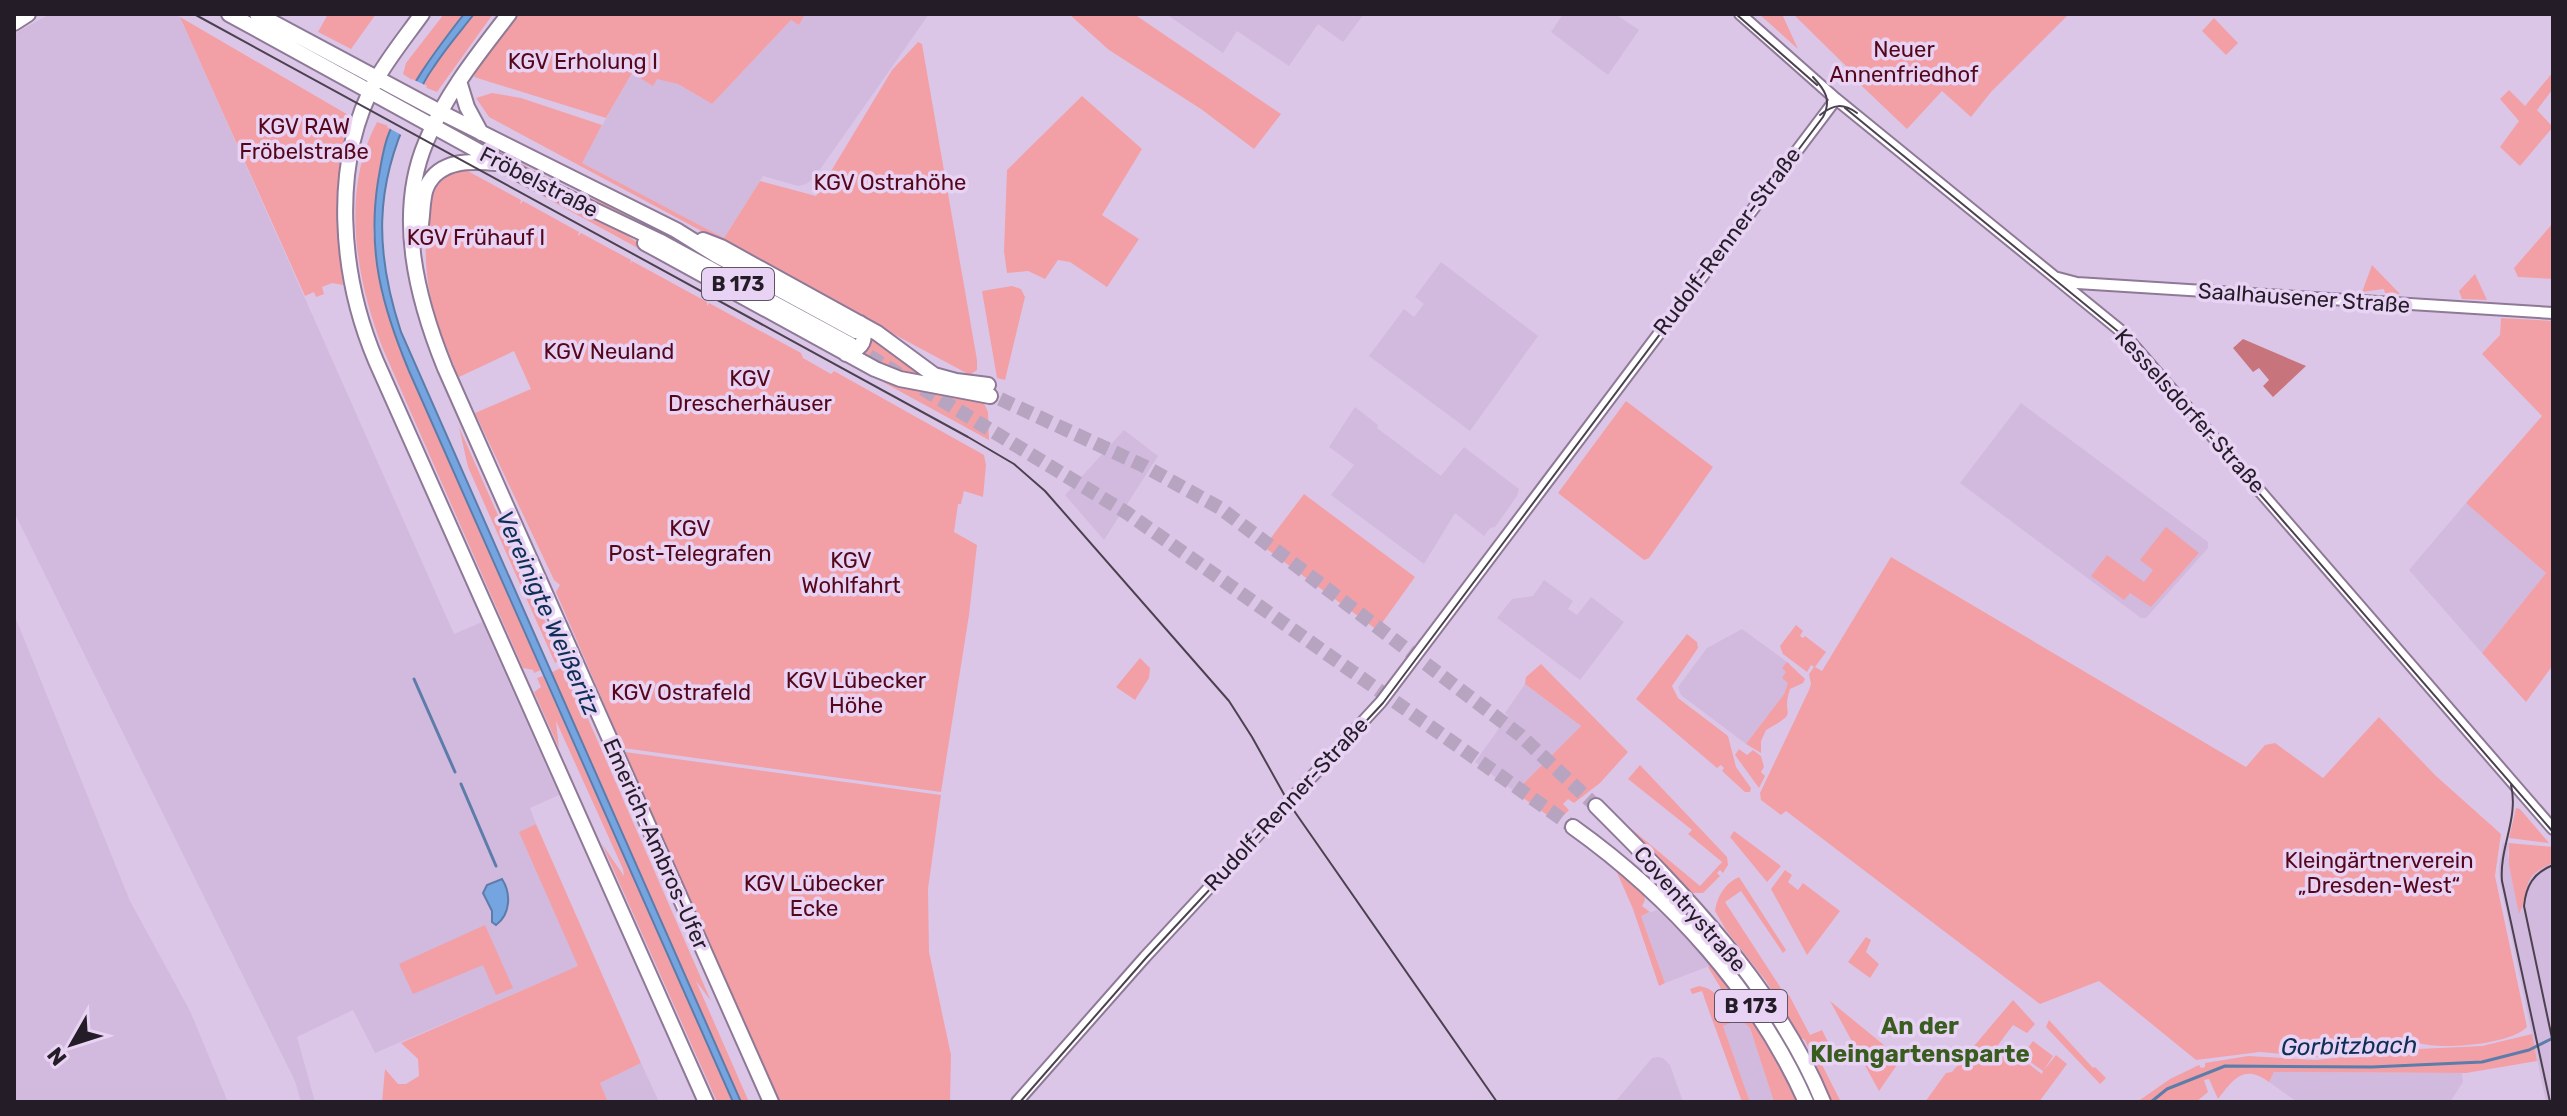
<svg xmlns="http://www.w3.org/2000/svg" width="2567" height="1116" viewBox="0 0 2567 1116" font-family="Rubik,sans-serif">
	<style>
		.built { fill: #d2b9de }
		.green { fill: #f2a0a6 }
		.forest { fill: #c7747c }
		.water { fill: #74a5e1; stroke: #5c7ca9; stroke-width: 2 }
		.pier { fill: #dcc6e7 }
		.lines { fill: none; stroke-linecap: round; stroke-linejoin: round }
		.stream { stroke: #5c7ca9; stroke-width: 3 }
		.major-tunnel { stroke: #b7a4c1; stroke-width: 14; stroke-dasharray: 14 7; stroke-linecap: butt }
		.minor-casing { stroke: #8e7997; stroke-width: 14 }
		.major-casing { stroke: #8e7997; stroke-width: 18 }
		.minor { stroke: #fff; stroke-width: 10 }
		.major { stroke: #fff; stroke-width: 14 }
		.tram { stroke: #4c4150; stroke-width: 2 }
		.labels { text-anchor: middle; dominant-baseline: central; stroke-width: 7; stroke-linejoin: round; paint-order: stroke }
		.shield { fill: #e9d3f4; stroke: #5f5364; stroke-width: 2 }
		.shield-label { font-size: 20px; font-weight: bold; fill: #241c27 }
		.park-label { font-size: 22px; fill: #54071a; stroke: #e9d3f4 }
		.street-label { font-size: 22px; fill: #241c27; stroke: #e9d3f4 }
		.water-label { font-size: 24px; font-style: italic; fill: #0e2f56; stroke: #e9d3f4 }
		.neighbourhood-label { font-size: 24px; font-weight: bold; fill: #385d1f; stroke: #e9d3f4 }
	</style>
	<rect width="100%" height="100%" fill="#dcc6e7"/>
	<!-- built -->
	<path class="built" d="M50 14H175L180 17 454 634 482 622 559 795 530 808 536 824 520 832 579 966 375 1053 353 1010 297 1037 315 1102H301L295 1081 14 512V34Z
		M805 14H929L814 178 806 184 798 186 763 176 724 238 581 163 632 73 653 85 657 78 678 84 712 104 791 20 799 25Z
		M1166 14H1364L1343 42 1318 24 1289 66 1237 31 1223 53Z
		M1563 14H1615L1639 30 1608 75 1551 32Z
		M1441 262 1538 336 1470 431 1369 356 1404 309 1414 317 1424 304 1415 297Z
		M2021 403 2208 542V548L2146 618H2141L1960 483Z
		M1355 407 1378 425 1377 428 1441 476 1464 447 1519 489 1517 496 1495 527 1490 528 1484 536 1455 513 1424 564 1331 495 1354 465 1329 447Z
		M1124 430 1158 456 1104 540 1065 495Z
		M2466 503 2546 573 2482 653 2409 570Z
		M1544 580 1573 601 1568 609 1577 615 1591 597 1624 622 1580 680 1497 618 1512 599 1533 596Z
		M14 614 130 901 190 1011 228 1102H14Z
		M1742 629 1790 664V679L1784 694 1746 744 1681 695 1678 687 1707 648Z
		M1525 684 1581 726 1515 792 1475 762 1508 716 1505 713Z
		M2503 843H2509L2508 855 2521 913 2523 895 2528 881 2542 867 2553 863V1102H2546L2500 882 2499 865Z
		M1657 910 1685 936 1712 965 1665 983 1641 916Z
		M1721 991 1738 1017 1750 1028 1774 1102H1750L1723 1026 1715 1028 1704 997Z
		M1658 1057 1663 1058 1670 1065 1683 1102H1615L1652 1058Z
		M641 1063 659 1102H608L600 1083Z
		M2274 1072 2462 1073 2463 1082 2450 1102H2297L2269 1082Z"/>
	<!-- green -->
	<path class="green" d="M328 14H376L351 49 318 32Z
		M444 14H464L415 82 403 74 406 63Z
		M474 14H493L437 92 422 86 431 70Z
		M519 14H805L799 25 791 20 712 104 678 84 657 79 653 86 632 73 606 118 474 77 476 71Z
		M1069 14H1134L1281 114 1254 149 1201 109 1109 50Z
		M1759 14H1782L1798 49Z
		M1793 14H2069L1991 92 1971 117 1942 91 1907 129 1845 70 1847 67Z
		M180 17 350 116 351 122C338 177 335 229 343 285L332 283 322 287 324 294 316 297 314 292 305 296Z
		M2214 18 2238 43 2226 55 2202 31Z
		M918 42 922 44 977 360V370L970 375 489 117 476 98 492 93 521 98 602 125 582 163 724 238 760 181 816 196 892 70Z
		M2553 72V89L2537 110 2553 127 2520 166 2500 147 2519 121 2500 99 2509 90 2525 106Z
		M1082 96 1142 149 1102 215 1139 239 1107 287 1070 262 1058 260 1045 279 1028 271 1007 273 1004 251 1007 170Z
		M377 122 392 127 388 135 375 200 373 234 382 296 409 371 541 670 534 673 533 670 523 668 383 349C356 280 340 191 377 122Z
		M457 129 557 183 609 206 737 273 735 276 567 194 455 133Z
		M464 169 521 200 520 204 523 201 579 232 578 236 581 233 631 260 630 264 632 261 707 302V306L709 303 801 353 803 358 831 374 834 371 984 455 986 465 983 497 964 491 961 504H958L954 532 977 545 969 615 941 792 623 748 556 592 560 585 554 580 475 413 531 389 514 351 459 377C436 324 421 284 427 225 430 195 434 178 464 169Z
		M495 170 615 227 638 243 864 367 983 401 988 412 989 440Z
		M2553 223V279L2518 277 2514 268Z
		M2372 265 2400 294 2385 293 2384 289 2362 292Z
		M2475 274 2487 300 2462 299 2459 291Z
		M1012 286 1021 289 1025 297 1005 380 997 378 982 291Z
		M2501 318 2553 321V665L2526 702 2482 653 2546 573 2466 503 2542 416 2482 354 2500 335Z
		M869 332 940 380 909 378 856 356Z
		M1626 401 1713 467 1649 558 1644 560 1558 493Z
		M459 427 562 660 555 663 468 467Z
		M1304 494 1415 577 1377 630 1264 547Z
		M2166 527 2199 553 2151 607 2130 593 2124 600 2091 576 2107 555 2144 582 2153 570 2140 560Z
		M1891 557 2246 767 2265 745 2275 743 2323 778 2379 717 2436 776 2501 834 2495 876 2527 1027C2510 1045 2439 1050 2419 1043L2418 1046 2316 1057 2260 1052 2196 1060 2099 981 2040 1004 1786 811 1781 815 1761 800 1760 793 1809 690 1811 684 1809 674 1814 667 1811 665 1807 672 1783 654 1780 646 1796 625 1803 631 1800 636 1803 638 1805 636 1826 652 1815 667 1822 671Z
		M1687 634 1697 642 1698 648 1672 686 1678 698 1728 736 1736 767 1751 788 1750 792H1745L1722 771 1724 768 1721 765 1717 768 1636 699Z
		M1140 658 1150 668 1149 678 1135 700 1116 687Z
		M1787 662 1805 679 1803 683 1790 689C1780 718 1802 710 1766 730L1761 741V753L1746 744 1784 694 1788 683 1782 678 1786 672 1782 668Z
		M1541 664 1628 752 1600 783 1574 803 1568 799 1563 804 1569 810 1557 822 1515 792 1581 726 1525 684 1526 677Z
		M565 666 711 1001 696 981 749 1102H741L550 673Z
		M543 676 733 1102H717L602 844 624 876 623 869 556 721 559 748 534 692 541 687 537 678Z
		M1739 749 1747 755 1753 750 1761 756 1764 767 1761 772 1765 776 1759 788 1735 755Z
		M625 752 941 795 928 889 929 952 951 1055 950 1102H780Z
		M1640 765 1727 857 1728 865 1723 873 1720 870 1717 873 1720 876 1703 893H1688L1627 828 1628 826 1700 886 1722 862 1688 834 1692 830 1628 779Z
		M2516 808 2520 809 2549 843 2509 838Z
		M536 824 641 1063 600 1083 608 1102H382L385 1069 398 1084H406L419 1076 418 1059 401 1043 578 966 519 832Z
		M1734 831 1781 866 1767 882 1730 837Z
		M2509 843 2553 847V863C2518 877 2531 891 2519 914L2509 865Z
		M1615 868 1644 895 1645 900 1642 906 1650 912 1641 916 1665 983 1659 986 1633 909Z
		M1785 870 1792 875 1788 882 1798 890 1803 883 1840 911 1807 955 1771 889Z
		M1739 877 1786 950 1783 953 1741 891 1725 902 1786 996 1789 995 1810 1035 1822 1030 1831 1048 1817 1055 1841 1102H1830L1813 1065 1814 1061 1805 1040 1801 1038 1766 981 1726 930 1715 911C1717 896 1725 883 1739 877Z
		M485 925 513 988 496 995 483 965 413 994 399 964Z
		M1866 937 1871 940 1866 952 1879 964 1870 978 1848 962Z
		M1698 948C1739 996 1771 1047 1800 1102H1774L1750 1028 1738 1017 1708 967 1711 965Z
		M1699 986C1719 989 1724 1005 1730 1023L1723 1026 1750 1102H1742L1702 991 1692 994 1690 989Z
		M2013 1000 2035 1024 2027 1033 2013 1025 1998 1045 2018 1062 2021 1058 2042 1074 2043 1071 2022 1056 2033 1041 2053 1056 2044 1070 2056 1055 2067 1064 2039 1102H1925L1946 1073 1952 1072Z
		M1830 1001 1901 1059 1879 1091Z
		M2049 1020 2093 1068 2095 1067 2106 1078 2100 1084 2046 1027Z
		M2532 1034 2537 1061 2466 1073 2274 1072 2269 1082C2244 1064 2234 1078 2218 1099L2209 1079 2204 1080 2208 1092 2196 1102H2137L2170 1079 2199 1065 2201 1068 2205 1067V1063L2248 1056 2316 1060 2418 1049 2482 1046Z"/>
	<!-- forest -->
	<path class="forest" d="M2243 339 2306 366 2273 397 2263 386 2269 380 2259 368 2253 372 2233 348Z"/>
	<!-- water -->
	<path class="water" d="M464 14H474C460 32 445 49 433 68 423 81 417 97 410 112 374 187 375 253 401 332L741 1102H733L409 371C382 306 367 252 378 181 381 165 383 147 389 133 407 89 435 51 464 14Z
		M502 879C511 893 511 914 496 925L492 922V911L483 893 487 885Z"/>
	<!-- pier -->
	<path class="pier" d="M412 79 427 86 403 136 387 127Z"/>
	<g class="lines">
		<!-- stream -->
		<path class="stream" d="M414 679 455 772
			M461 784 496 866
			M2151 1102 2167 1089 2225 1066 2372 1067 2482 1062 2529 1050 2553 1038"/>
		<!-- major-tunnel -->
		<path class="major-tunnel" d="M851 345 1127 513 1573 827
			M981 390 1144 466 1220 508 1520 735 1596 806"/>
		<defs>
			<path id="minor" d="M1740 14 1836 99 2121 331 2553 829
				M2058 278 2077 283 2553 313
				M1017 1102 1145 957 1381 702 1836 99"/>
			<path id="major" d="M229 14 531 180 659 241 851 345
				M257 14 440 112 676 230 716 255 856 331
				M422 14C407 35 389 57 376 80 330 164 340 276 376 361L706 1102
				M509 14C478 54 445 95 426 142 395 215 417 299 445 368L771 1102
				M14 23 28 14
				M459 81 467 107 481 133
				M412 231 421 224C423 212 422 196 427 186 440 159 472 161 496 163
				M703 240 721 247 877 333 934 375 956 381 988 385
				M645 243 875 369 900 379 990 396
				M846 354C863 348 868 340 860 323
				M1596 806C1683 893 1776 987 1823 1102
				M1573 827C1671 897 1757 992 1806 1102"/>
		</defs>
		<!-- minor casing -->
		<use href="#minor" class="minor-casing"/>
		<!-- major casing -->
		<use href="#major" class="major-casing"/>
		<!-- minor -->
		<use href="#minor" class="minor"/>
		<!-- major -->
		<use href="#major" class="major"/>
		<!-- tram -->
		<path class="tram" d="M194 14 968 437 1014 464 1045 491 1229 701 1252 737 1290 805 1497 1102
			M1736 14 1817 85
			M1845 108 2120 333 2553 832
			M1820 115C1834 104 1843 103 1857 113
			M2511 785C2519 818 2499 848 2502 881L2550 1102
			M2553 865C2533 873 2526 886 2524 906L2553 1043
			M1020 1102 1146 958 1383 703 1823 117C1832 100 1825 90 1813 77"/>
	</g>
	<g class="labels">
		<!-- shield labels -->
		<g class="shield">
			<rect x="702" y="268" width="72" height="32" rx="6"/>
			<rect x="1715" y="990" width="72" height="32" rx="6"/>
		</g>
		<g class="shield-label">
			<text x="738" y="284">B 173</text>
			<text x="1751" y="1006">B 173</text>
		</g>
		<!-- park labels -->
		<g class="park-label">
			<text x="1904" y="49">Neuer<tspan x="1904" dy="25">Annenfriedhof</tspan></text>
			<text x="583" y="61">KGV Erholung I</text>
			<text x="304" y="126">KGV RAW<tspan x="304" dy="25">Fröbelstraße</tspan></text>
			<text x="890" y="182">KGV Ostrahöhe</text>
			<text x="476" y="237">KGV Frühauf I</text>
			<text x="609" y="351">KGV Neuland</text>
			<text x="750" y="378">KGV<tspan x="750" dy="25">Drescherhäuser</tspan></text>
			<text x="690" y="528">KGV<tspan x="690" dy="25">Post-Telegrafen</tspan></text>
			<text x="851" y="560">KGV<tspan x="851" dy="25">Wohlfahrt</tspan></text>
			<text x="856" y="680">KGV Lübecker<tspan x="856" dy="25">Höhe</tspan></text>
			<text x="681" y="692">KGV Ostrafeld</text>
			<text x="2379" y="860">Kleingärtnerverein<tspan x="2379" dy="25">„Dresden-West“</tspan></text>
			<text x="814" y="883">KGV Lübecker<tspan x="814" dy="25">Ecke</tspan></text>
		</g>
		<!-- street labels -->
		<g class="street-label">
			<text transform="translate(539 182) rotate(27)">Fröbelstraße</text>
			<text transform="translate(1727 241) rotate(-53)">Rudolf-Renner-Straße</text>
			<text transform="translate(2304 298) rotate(4)">Saalhausener Straße</text>
			<text transform="translate(2190 411) rotate(48)">Kesselsdorfer Straße</text>
			<text transform="translate(1286 804) rotate(-47)">Rudolf-Renner-Straße</text>
			<text transform="translate(656 844) rotate(66)">Emerich-Ambros-Ufer</text>
			<text transform="translate(1690 909) rotate(49)">Coventrystraße</text>
		</g>
		<!-- water labels -->
		<g class="water-label">
			<text transform="translate(548 613) rotate(66)">Vereinigte Weißeritz</text>
			<text transform="translate(2349 1046) rotate(-1)">Gorbitzbach</text>
		</g>
		<!-- neighbourhood labels -->
		<g class="neighbourhood-label">
			<text x="1920" y="1026">An der<tspan x="1920" dy="28">Kleingartensparte</tspan></text>
		</g>
	</g>
	<!-- border -->
	<rect width="2567" height="1116" fill="none" stroke="#241c27" stroke-width="32"/>
	<!-- north arrow -->
	<g transform="translate(72 1044) rotate(231)" stroke="#e9d3f4" stroke-width="6" paint-order="stroke">
	<path d="M0-6L14 30L0 20L-14 30Z" fill="#241c27"/>
	<text y="-12" font-size="22" font-weight="bold" text-anchor="middle" fill="#241c27">N</text>
	</g>
</svg>
